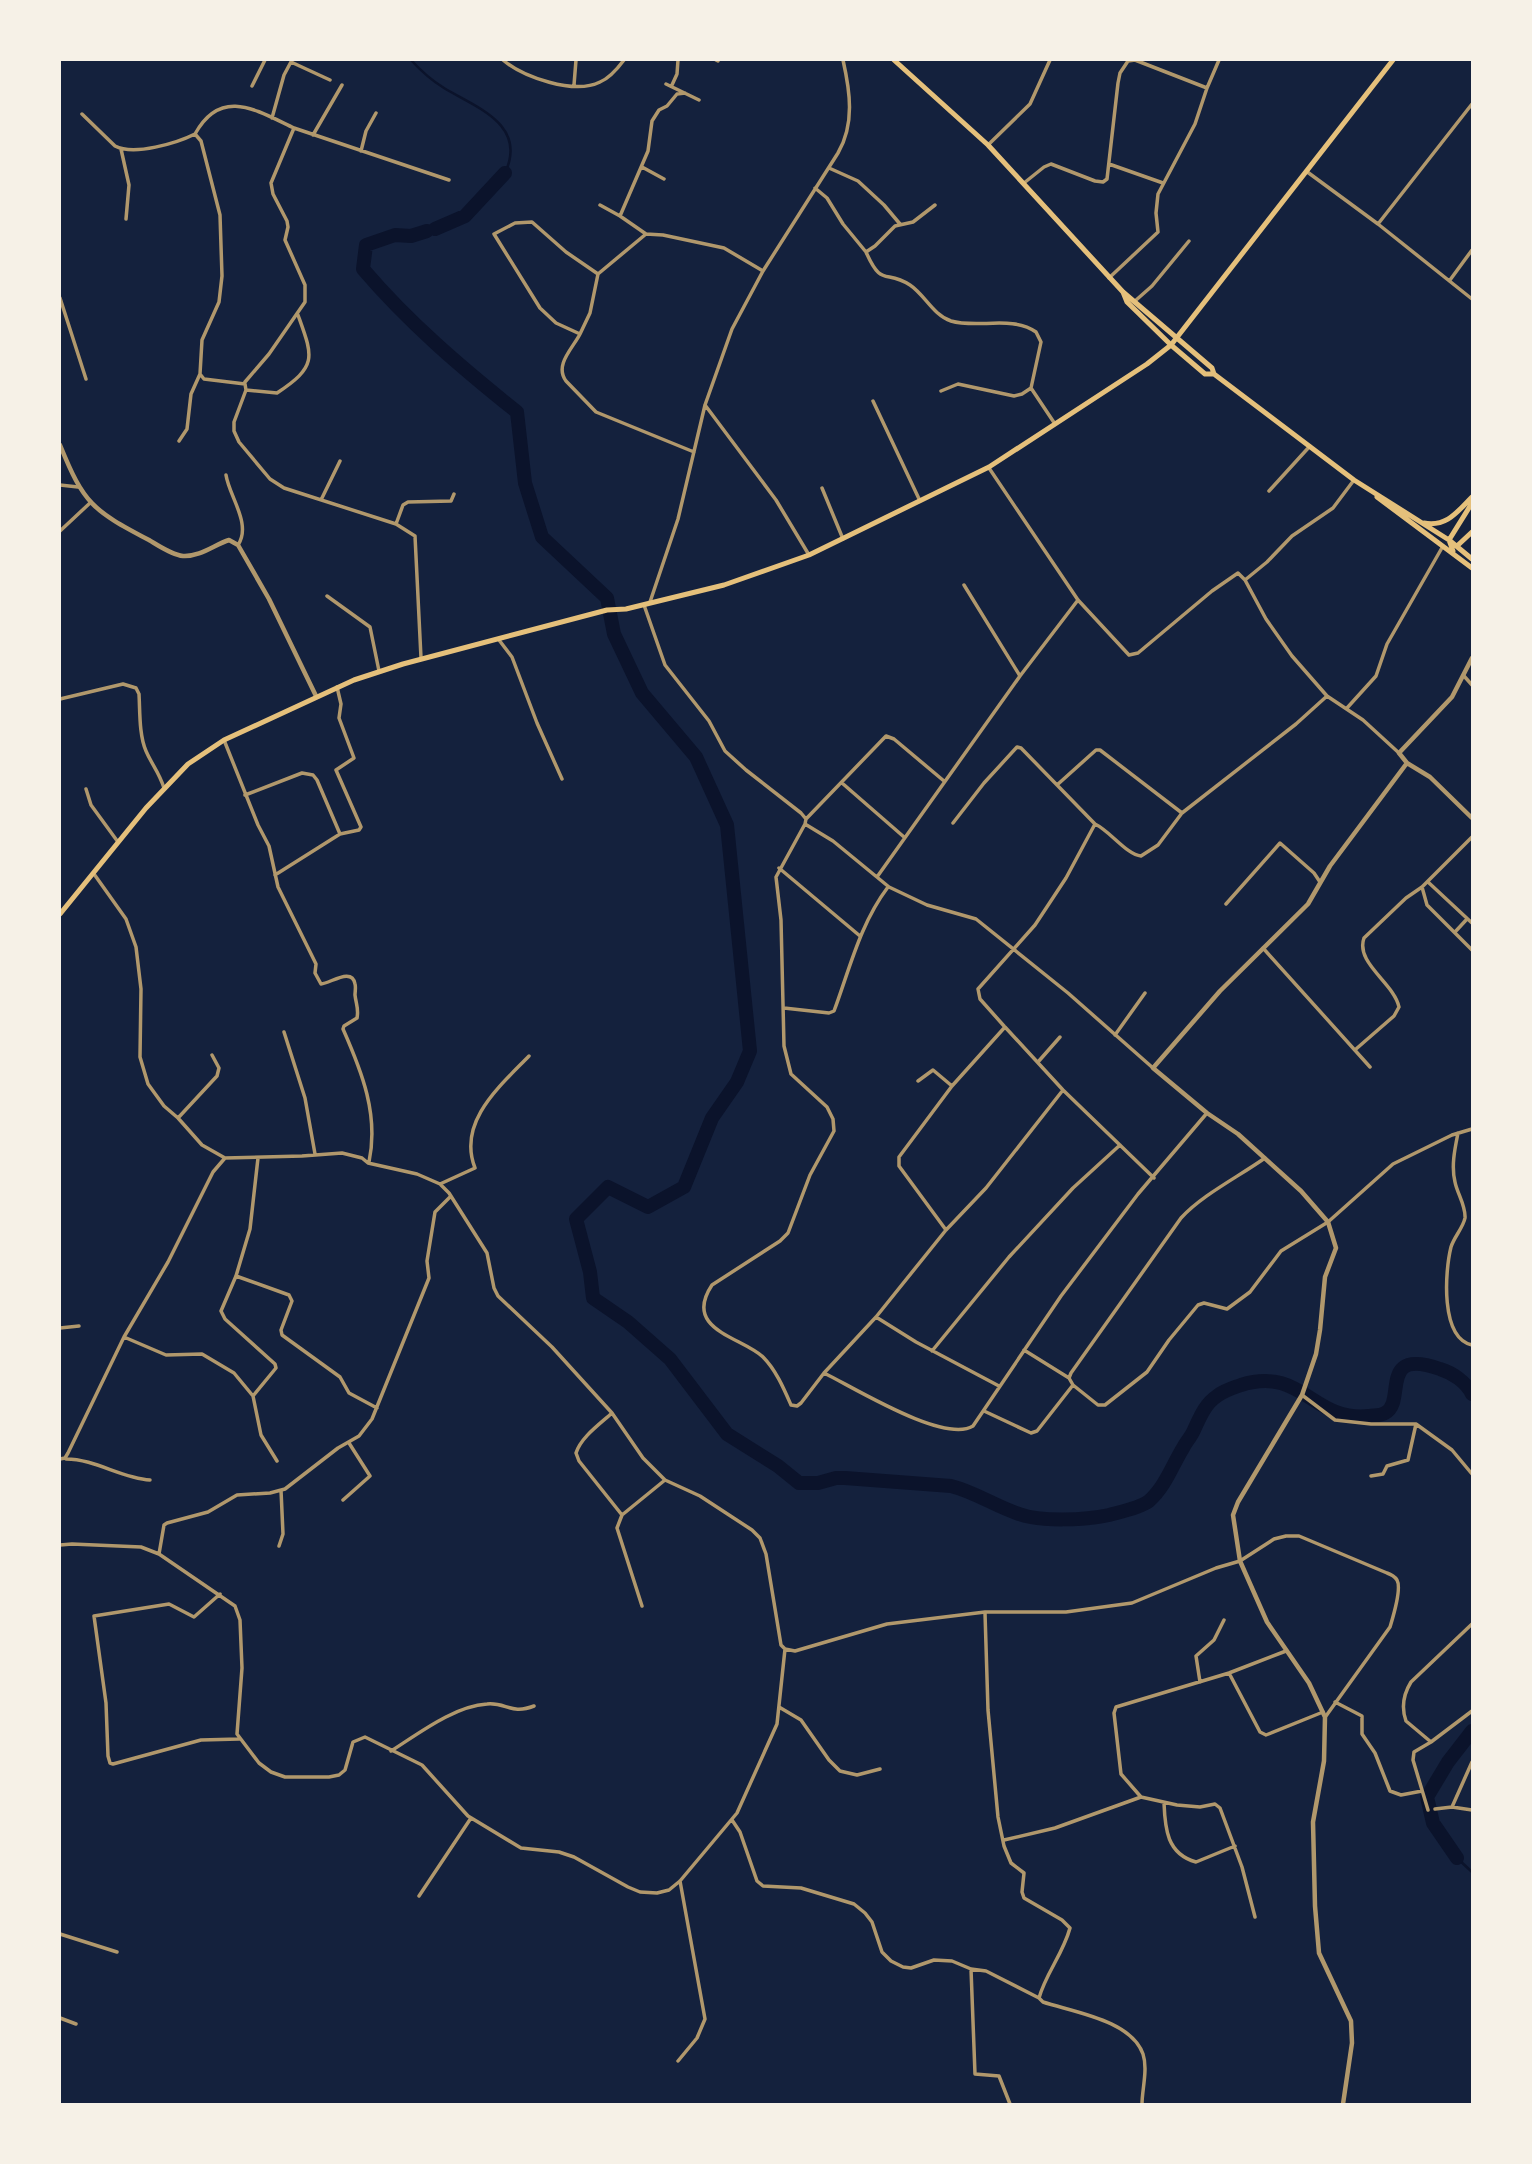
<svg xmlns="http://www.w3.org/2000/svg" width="1532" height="2164" viewBox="0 0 1532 2164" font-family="'Noto Sans',sans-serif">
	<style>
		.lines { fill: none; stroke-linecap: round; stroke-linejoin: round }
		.stream { stroke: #0b132b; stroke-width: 2.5 }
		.river { stroke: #0b132b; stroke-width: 14 }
		.minor { stroke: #b1986c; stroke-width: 3.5 }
		.tertiary { stroke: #b1986c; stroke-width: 4.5 }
		.secondary { stroke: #e5c07b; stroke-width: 5 }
		.primary { stroke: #e5c07b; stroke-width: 5 }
	</style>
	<rect width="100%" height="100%" fill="#14213d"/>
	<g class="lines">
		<!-- stream -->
		<path class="stream" d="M411 60C421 71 431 80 444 88 475 107 528 124 505 173
			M1457 1858 1472 1872"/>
		<!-- river -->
		<path class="river" d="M435 229 465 216 505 173
			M427 231 411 236 395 235 366 245 363 269C409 323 462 368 517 412L525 483 542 537 607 598 614 634 642 693 696 757 727 825 750 1051 737 1082 712 1118 684 1187 648 1207 608 1187 576 1219 590 1272 593 1298 628 1322 670 1359 727 1434 778 1466 799 1483H818L836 1478H845L951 1486C975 1492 995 1506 1019 1514 1041 1522 1086 1520 1109 1515 1120 1512 1140 1508 1149 1501 1165 1487 1172 1466 1183 1448 1186 1442 1191 1437 1194 1430 1200 1417 1205 1404 1217 1396 1225 1390 1233 1388 1241 1385 1303 1366 1312 1422 1369 1416 1374 1415 1380 1416 1385 1413 1407 1402 1377 1347 1440 1369 1453 1373 1466 1382 1472 1394
			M1457 1858 1433 1823 1427 1797 1448 1762 1472 1731"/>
		<!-- minor -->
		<path class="minor" d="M503 60C523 77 574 95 600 82 610 78 618 68 624 60
			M716 60 718 61
			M291 62 330 80
			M666 84 699 100
			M574 85 576 60
			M672 85 677 74 678 60
			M252 86 265 60
			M685 93 677 94 667 106 659 110 652 121 648 151 620 216 646 234 663 235 724 248 763 271
			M82 114 115 146C134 156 177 143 195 134L201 141 220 215 222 276 219 302 202 340 200 374 204 379 245 384 246 390 234 422V431L239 442 270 479 284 488 396 524 415 536 421 658
			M272 118 284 75 292 60
			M195 134C221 87 256 110 294 128L449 180
			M313 135 342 85
			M988 145 1030 104 1050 60
			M121 149 129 185 126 219
			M361 151 366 131 376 113
			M1109 164 1163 183
			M642 167 664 179
			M829 168 858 181 884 205 900 224
			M1306 171 1378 224 1472 299
			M1024 183 1044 167 1051 164 1095 181 1103 182 1107 179 1118 83 1120 73 1128 61 1135 60 1207 88 1219 60
			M815 188 827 198 843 224 866 252
			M600 205 620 216
			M935 205 913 222 895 226 875 246 866 252C882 288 885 269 910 285 925 295 933 315 951 321 977 329 1012 315 1036 332L1041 342 1031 388 1055 424
			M1378 224 1472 104
			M598 274 566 252 532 222 515 223 494 234 540 308 556 323 580 334 590 313 598 274 646 234
			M1109 278 1158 232 1156 213 1158 194 1195 124 1207 88
			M1450 280 1472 250
			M60 298 86 379
			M1135 301 1152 286 1189 241
			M580 334C573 348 554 365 566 381L596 412 694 452
			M245 382 269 354 305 302V285L285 240 288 227 287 221 273 194 271 183 294 128
			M246 390 277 393C318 366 313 357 298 315
			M941 391 958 384 1014 396 1022 394 1031 388
			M873 401 920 501
			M705 405 776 500 809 555
			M179 441 187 429 191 394 200 374
			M989 468 1078 600 1129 655 1138 653 1212 591 1238 573 1245 580 1266 619 1292 656 1327 696 1363 720 1399 753
			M226 475C229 496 252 524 238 545
			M60 485 78 487
			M822 488 843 539
			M1269 491 1310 446
			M321 500 340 461
			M396 524 403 505 408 502 451 501 454 494
			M60 531 90 503
			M1245 580 1267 562 1292 536 1333 508 1354 480
			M964 585 1020 676
			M327 596 370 627 379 671
			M650 602 678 519 705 405 732 329 763 271 838 153C855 124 850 91 843 60
			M644 605 665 665 709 721 725 751 746 770 801 813 806 819 805 824 833 841 889 887 927 905 976 919 1068 993 1153 1068
			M499 640 512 657 537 723 562 779
			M1464 676 1472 685
			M60 699 123 684 136 688 139 694C140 711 139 735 146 751 152 765 159 772 164 788
			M1347 708 1376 676 1387 644 1443 546
			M224 740 258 825 269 846 278 887 316 964 315 973 321 984C331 983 352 967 355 984 356 987 355 992 355 995 356 1004 359 1009 357 1018L344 1026 343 1029C362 1072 379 1115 369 1162
			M842 783 904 837
			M1057 785 1096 750H1100L1182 813 1296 724 1327 696
			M86 789 91 805 118 842
			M245 795 302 773 313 775 317 780 340 834
			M806 819 886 736 894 739 944 781
			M953 823 984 783 1017 747 1021 748 1095 824 1066 878 1035 925 978 989 980 999 1004 1026
			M805 824 776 877 781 920 784 1046 791 1074 827 1107 833 1119 834 1131 810 1175 788 1233 780 1241 712 1285C682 1330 742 1337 763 1357 776 1370 784 1389 791 1405L797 1406 801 1403 824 1373 876 1317 946 1230 986 1188 1063 1090
			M1095 824C1110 831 1127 855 1141 856L1158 845 1182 813
			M779 868 860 936
			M94 874 126 919 136 947 141 989 140 1057 148 1084 164 1106 178 1118 202 1145 225 1158 302 1156 342 1153 362 1158 368 1163 417 1174 440 1184 449 1193 487 1253 494 1288 498 1296 552 1347 612 1413 643 1458 665 1480 700 1496 752 1530 760 1538 766 1554 781 1645 785 1649 795 1651 887 1624 985 1612H1066L1132 1603 1216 1568 1240 1561 1274 1539 1286 1536H1299L1387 1573C1390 1574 1395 1577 1397 1580 1402 1589 1393 1617 1390 1627L1326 1716
			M275 875 340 834 359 830 361 827 336 770 354 758 339 718 341 704 337 687
			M877 877 1020 676 1078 600
			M1428 882 1472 923
			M1422 887 1427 905 1472 950
			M1226 904 1280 843 1314 873 1320 882
			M1455 932 1467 919
			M1263 948 1370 1067
			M784 1008 829 1013 834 1011C850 968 860 924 888 887
			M284 1032 305 1098 315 1154
			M1115 1035 1145 993
			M1356 1049 1394 1016 1399 1007C1394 983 1355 963 1364 938L1406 898 1422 887 1472 837
			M1038 1062 1060 1037
			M918 1081 933 1070 952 1086
			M178 1118 217 1076 219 1068 212 1055
			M1458 1133C1455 1148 1451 1166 1455 1182 1457 1193 1466 1206 1465 1218 1463 1228 1454 1237 1451 1247 1445 1271 1440 1338 1472 1345
			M440 1184 475 1168C457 1122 500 1086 529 1056
			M946 1230 899 1166V1157L952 1086 1005 1027 1063 1090 1154 1178
			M236 1276 289 1295 292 1301 281 1330 282 1335 340 1377 349 1393 377 1408
			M876 1317 916 1342 999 1386
			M60 1328 79 1326
			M124 1337 166 1355 202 1354 234 1373 253 1396 261 1435 277 1461
			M1024 1350 1069 1378
			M932 1351 1009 1257 1073 1188 1120 1145
			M824 1373C853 1387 944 1444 973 1426L1061 1296 1138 1194 1207 1113
			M1073 1385 1098 1405H1105L1147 1372 1169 1340 1198 1305 1204 1303 1227 1309 1250 1292 1281 1251 1328 1222 1393 1164 1452 1135 1472 1129
			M1302 1395 1335 1420 1371 1424H1416L1452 1450 1472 1474
			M253 1396 276 1368 275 1364 225 1319 221 1311 236 1276 250 1229 258 1158
			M984 1411 1031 1433 1037 1431 1073 1385 1069 1378 1071 1373 1181 1218C1202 1195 1238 1177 1265 1158
			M612 1413C600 1424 581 1437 576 1453L579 1461 622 1515
			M60 1459 65 1458 68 1453 124 1337 168 1262 213 1172 225 1158
			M66 1459C95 1459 121 1478 150 1480
			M1371 1476 1383 1474 1387 1466 1408 1460 1416 1424
			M343 1500 370 1476 349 1443
			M60 1545 72 1544 141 1547 159 1554 235 1606 240 1620 242 1668 237 1734 259 1763 271 1772 285 1777H329L339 1775 345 1770 353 1742 365 1737 422 1765 468 1816 521 1848 559 1852 574 1857 628 1887 640 1892 657 1893 669 1890 680 1881 737 1813 777 1724 785 1649
			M279 1546 283 1534 281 1490
			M159 1554 164 1525 167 1523 208 1512 237 1495 270 1493 285 1489 338 1448 359 1436 372 1419 429 1278 427 1261 435 1212 451 1196
			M220 1594 194 1617 169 1604 94 1616 106 1703 108 1756 110 1763 113 1764 201 1740 239 1739
			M642 1606 617 1528 622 1515 665 1480
			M985 1613 988 1710 998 1817 1004 1846 1011 1863 1024 1873 1022 1892 1024 1898 1062 1920 1070 1928C1063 1954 1046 1973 1039 1998L1043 2002C1073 2012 1131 2020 1143 2054 1148 2069 1142 2090 1142 2104
			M1229 1673 1260 1732 1266 1735 1323 1712
			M1200 1682 1196 1656 1214 1640 1224 1620
			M1335 1702 1362 1716V1734L1375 1753 1390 1791 1401 1795 1422 1791
			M779 1707 801 1720 829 1760 840 1771 857 1775 880 1769
			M1431 1742 1406 1721C1401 1707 1403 1695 1411 1682L1472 1624
			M391 1751C418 1734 454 1706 487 1704 506 1702 511 1715 534 1706
			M1141 1797 1121 1774 1114 1713 1116 1707 1229 1673 1286 1651
			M1164 1803C1165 1829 1167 1854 1196 1862L1235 1846
			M1452 1807 1472 1762
			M1435 1809 1452 1807 1472 1810
			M1428 1810 1413 1760 1414 1752 1431 1742 1472 1711
			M732 1820 740 1832 757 1881 763 1886 801 1888 854 1904 865 1913 872 1922 882 1952 891 1961 903 1967 911 1968 934 1960 952 1961 971 1969 986 1971 1039 1998
			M1004 1840 1055 1828 1141 1797 1177 1805 1200 1807 1215 1804 1220 1808 1242 1867 1255 1917
			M419 1896 471 1818
			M60 1934 117 1952
			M971 1969 975 2074 999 2076 1010 2104
			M60 2018 76 2024
			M678 2061 697 2038 705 2019 680 1881"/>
		<!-- tertiary -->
		<path class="tertiary" d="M60 445C84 504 92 510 149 540 159 546 172 555 183 556 200 557 214 545 229 540L238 545 269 599 316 696
			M1472 658 1452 697 1399 753 1407 763 1430 777 1472 818
			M1343 2104 1352 2043 1351 2021 1319 1953 1315 1906 1313 1822 1324 1761 1325 1717 1309 1683 1267 1622 1240 1561 1233 1515 1238 1502 1302 1395 1316 1354 1320 1330 1325 1277 1336 1248 1328 1222 1301 1191 1238 1134 1207 1113 1153 1068 1220 991 1308 904 1330 866 1407 763"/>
		<!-- secondary -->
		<path class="secondary" d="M60 914 146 808 188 764 224 740 354 680 403 664 607 610 626 609 724 585 809 555 989 467 1147 364 1171 345 1393 60"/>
		<!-- primary -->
		<path class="primary" d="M894 60 988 145 1123 292 1212 368 1214 374 1354 480 1449 540 1472 559
			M1123 292 1127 302 1171 345 1205 374H1214
			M1377 497 1472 568
			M1424 523C1447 527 1457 512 1472 497
			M1457 546 1472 532
			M1453 551 1449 540 1472 503"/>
	</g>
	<!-- border -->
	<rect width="1532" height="2164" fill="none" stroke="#f6f1e7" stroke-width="122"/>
</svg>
